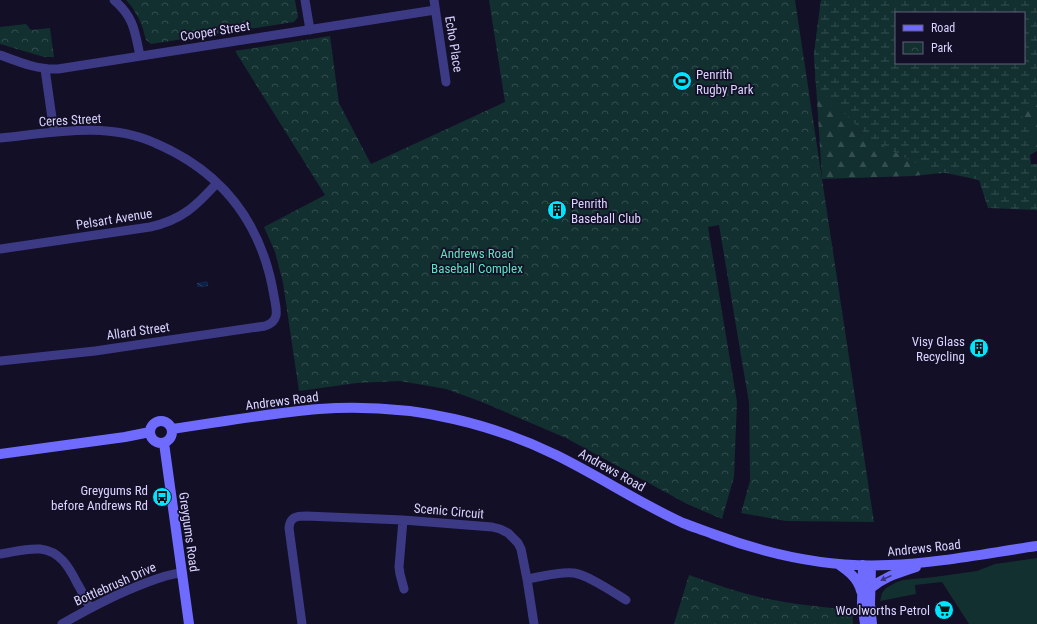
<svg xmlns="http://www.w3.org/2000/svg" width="1037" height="624" viewBox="0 0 1037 624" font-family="'Roboto Condensed',sans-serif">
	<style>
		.grass { fill: #12302f }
		.forest { fill: url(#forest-firs) }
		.wetland { fill: url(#wetland-marsh); fill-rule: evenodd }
		.park { fill: url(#park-crowns) }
		.water { fill: url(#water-waves) }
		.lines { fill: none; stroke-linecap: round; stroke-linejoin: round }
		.street { stroke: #3d3a85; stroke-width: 9 }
		.secondary { stroke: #6f6bff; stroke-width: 10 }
		.oneway { fill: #38347d }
		.labels { text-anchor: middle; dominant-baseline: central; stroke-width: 3.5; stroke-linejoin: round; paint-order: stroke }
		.street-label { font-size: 13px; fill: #d9d4ff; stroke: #130f26 }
		.poi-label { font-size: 13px; fill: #d9d4ff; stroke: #130f26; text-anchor: end }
		.park-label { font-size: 13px; fill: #5fe0c0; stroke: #130f26 }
	</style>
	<defs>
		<pattern id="forest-firs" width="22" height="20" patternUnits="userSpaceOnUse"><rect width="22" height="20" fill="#12302f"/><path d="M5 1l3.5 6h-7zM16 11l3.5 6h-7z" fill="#344d4e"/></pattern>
		<pattern id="wetland-marsh" width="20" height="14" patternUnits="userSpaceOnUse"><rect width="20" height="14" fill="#12302f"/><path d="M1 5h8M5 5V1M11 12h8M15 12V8" fill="none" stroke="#344d4e"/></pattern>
		<pattern id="park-crowns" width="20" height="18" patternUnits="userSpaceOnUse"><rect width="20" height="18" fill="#12302f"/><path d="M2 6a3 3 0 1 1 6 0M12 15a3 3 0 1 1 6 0" fill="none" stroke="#344d4e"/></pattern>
		<pattern id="water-waves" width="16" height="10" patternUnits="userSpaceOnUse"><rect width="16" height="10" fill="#0c2248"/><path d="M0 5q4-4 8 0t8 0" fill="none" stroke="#2f4163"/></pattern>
	</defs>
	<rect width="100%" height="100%" fill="#130f26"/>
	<!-- grass -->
	<path class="grass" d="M1037 558V624H969L942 582 915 585 916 594 880 601 882 593 886 588 897 582 903 580 934 577 977 571 995 564Z"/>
	<!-- forest -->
	<path class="forest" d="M821 0H923L896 13V63H1024L1037 25V151L1011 166 913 176 822 179 814 54Z"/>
	<!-- wetland -->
	<path class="wetland" d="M821 0H1037V98L1018 113 1034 128 1029 144 1031 164H1037V211L1036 210 988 208 979 180 927 169 873 141 816 86 814 54ZM896 13H1024V63H896Z"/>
	<!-- park -->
	<path class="park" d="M126 0H295L298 17 294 22 151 44 146 40 142 26 139 19 132 7Z
		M489 0H795L822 179 874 522 786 521 741 513 750 481 749 403 719 225 708 227 737 402 734 477 722 519 687 504 566 438 482 402 446 389 400 381 357 383 299 391 283 283 275 252 264 227 325 195 235 51 330 36 339 103 371 164 505 102Z
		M26 24 31 30 50 28 54 57H44L0 44V27Z
		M689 575C714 584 738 592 763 598 792 604 822 607 852 610L853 624H674Z"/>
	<!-- water -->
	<path class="water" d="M206 281 208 282V286L199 287H197V283Z"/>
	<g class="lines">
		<!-- street -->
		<path class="street" d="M114 0C134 17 135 32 140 56
			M305 0 310 30
			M434 0 446 82
			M0 55C19 62 38 70 58 69L435 10
			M45 69 54 132
			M0 138C51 133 107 121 155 143 223 172 262 223 274 296 276 308 281 321 265 326L95 351 0 361
			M0 249 150 227C182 220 196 206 217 183
			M403 520 399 567 400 574 404 589
			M0 554C13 552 27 548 40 549 60 551 69 567 77 583 82 591 86 600 90 608
			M527 579C540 577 561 571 574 573 588 575 613 592 626 600
			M62 624C88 609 114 595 143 584 156 579 168 574 181 573
			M302 624 289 528C290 517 296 516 306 516L403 520 492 527 500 529 508 533 518 543 521 549 527 579 534 624"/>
		<!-- secondary -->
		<path class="secondary" d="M150 432a11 11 0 1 1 22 0a11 11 0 1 1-22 0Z
			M172 429C221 422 270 413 319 409 364 406 410 409 454 419 489 427 523 439 556 455 599 476 639 503 683 523 693 527 703 530 713 534 769 555 829 568 889 565 939 563 988 553 1037 546
			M164 443 189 624
			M0 454 125 437 150 432
			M838 564C848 571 858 578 861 591
			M863 565 862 603 865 624
			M871 566 870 604 872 624
			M871 588C885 576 899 573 916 567"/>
	</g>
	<!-- one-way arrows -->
	<defs><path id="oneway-solid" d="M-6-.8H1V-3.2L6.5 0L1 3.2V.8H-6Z"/></defs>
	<use class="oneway" href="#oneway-solid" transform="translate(886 578) rotate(155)"/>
	<!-- icons -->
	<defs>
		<symbol id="stadium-disc" viewBox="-11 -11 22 22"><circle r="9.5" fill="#00e5ff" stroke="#130f26"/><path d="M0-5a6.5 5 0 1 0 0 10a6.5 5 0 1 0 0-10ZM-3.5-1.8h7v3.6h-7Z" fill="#111"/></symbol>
		<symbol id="building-disc" viewBox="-11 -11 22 22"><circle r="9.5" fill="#00e5ff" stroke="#130f26"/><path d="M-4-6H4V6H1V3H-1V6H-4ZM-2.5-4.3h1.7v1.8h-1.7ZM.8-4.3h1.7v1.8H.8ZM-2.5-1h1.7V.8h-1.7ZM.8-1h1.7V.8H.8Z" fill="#111"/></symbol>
		<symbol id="bus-disc" viewBox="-11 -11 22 22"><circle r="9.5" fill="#00e5ff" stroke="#130f26"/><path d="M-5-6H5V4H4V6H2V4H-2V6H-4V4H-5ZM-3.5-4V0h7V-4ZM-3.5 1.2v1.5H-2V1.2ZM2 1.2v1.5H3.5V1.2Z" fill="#111"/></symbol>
		<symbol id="supermarket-disc" viewBox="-11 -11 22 22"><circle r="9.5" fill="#00e5ff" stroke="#130f26"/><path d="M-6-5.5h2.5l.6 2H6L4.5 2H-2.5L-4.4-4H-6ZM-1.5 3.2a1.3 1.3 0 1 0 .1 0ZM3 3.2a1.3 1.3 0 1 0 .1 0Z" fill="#111"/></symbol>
	</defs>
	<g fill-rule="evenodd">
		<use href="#stadium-disc" x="671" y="70" width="22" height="22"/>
		<use href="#building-disc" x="546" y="199" width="22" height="22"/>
		<use href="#building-disc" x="968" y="337" width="22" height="22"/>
		<use href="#bus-disc" x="151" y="486" width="22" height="22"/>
		<use href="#supermarket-disc" x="933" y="599" width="22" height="22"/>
	</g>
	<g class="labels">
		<!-- street labels -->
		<g class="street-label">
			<text transform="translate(215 31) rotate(-9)">Cooper Street</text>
			<text transform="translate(454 44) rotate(81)">Echo Place</text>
			<text transform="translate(70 120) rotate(-3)">Ceres Street</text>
			<text transform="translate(114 219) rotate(-9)">Pelsart Avenue</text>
			<text transform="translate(138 331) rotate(-8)">Allard Street</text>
			<text transform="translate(282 401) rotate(-7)">Andrews Road</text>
			<text transform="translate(612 470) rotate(29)">Andrews Road</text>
			<text transform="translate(449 511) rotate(5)">Scenic Circuit</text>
			<text transform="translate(189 532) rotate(82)">Greygums Road</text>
			<text transform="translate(924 548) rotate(-6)">Andrews Road</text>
			<text transform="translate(115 584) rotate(-24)">Bottlebrush Drive</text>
		</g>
		<!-- poi labels -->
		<g class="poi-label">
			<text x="696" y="74" text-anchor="start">Penrith<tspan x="696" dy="15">Rugby Park</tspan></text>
			<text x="571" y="203" text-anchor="start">Penrith<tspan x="571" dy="15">Baseball Club</tspan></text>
			<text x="965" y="341">Visy Glass<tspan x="965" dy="15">Recycling</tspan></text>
			<text x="148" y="490">Greygums Rd<tspan x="148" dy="15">before Andrews Rd</tspan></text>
			<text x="930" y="610">Woolworths Petrol</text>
		</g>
		<!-- park labels -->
		<g class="park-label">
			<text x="477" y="253">Andrews Road<tspan x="477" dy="15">Baseball Complex</tspan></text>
		</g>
	</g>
	<!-- legend -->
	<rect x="895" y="12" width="130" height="52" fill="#130f26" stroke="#625e7d"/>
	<rect x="903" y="25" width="20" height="6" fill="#6f6bff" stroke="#625e7d"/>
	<text x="931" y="32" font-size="12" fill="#d9d4ff">Road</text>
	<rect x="903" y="42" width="20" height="12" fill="url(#park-crowns)" stroke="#625e7d"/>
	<text x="931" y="52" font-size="12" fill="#d9d4ff">Park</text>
</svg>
